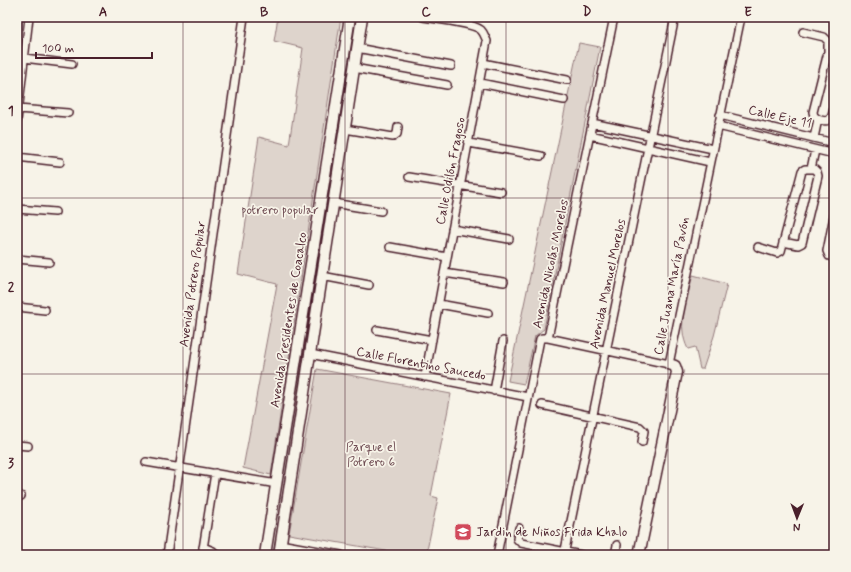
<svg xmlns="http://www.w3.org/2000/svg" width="851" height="572" viewBox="0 0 851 572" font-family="Mynerve,sans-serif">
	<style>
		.green { fill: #ded4cc; stroke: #947a7c }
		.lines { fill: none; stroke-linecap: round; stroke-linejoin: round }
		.street-casing { stroke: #4a1f2b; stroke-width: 10 }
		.secondary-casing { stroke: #4a1f2b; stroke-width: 13 }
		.street { stroke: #f7f3e8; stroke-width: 7 }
		.secondary { stroke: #f7f3e8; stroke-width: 10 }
		.grid { fill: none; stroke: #4a1f2b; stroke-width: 1; stroke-opacity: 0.55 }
		.labels { text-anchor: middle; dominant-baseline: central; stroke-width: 3.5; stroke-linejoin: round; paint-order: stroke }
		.street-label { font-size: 13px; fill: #4a1f2b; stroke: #f7f3e8 }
		.park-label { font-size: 13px; fill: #6f4c53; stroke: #f7f3e8 }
		.poi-label { font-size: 13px; fill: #4a1f2b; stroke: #f7f3e8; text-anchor: start }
		.neatline { fill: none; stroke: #4a1f2b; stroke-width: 1.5 }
		.grid-label { font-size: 13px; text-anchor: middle; font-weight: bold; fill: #4a1f2b }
	</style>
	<rect width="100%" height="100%" fill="#f7f3e8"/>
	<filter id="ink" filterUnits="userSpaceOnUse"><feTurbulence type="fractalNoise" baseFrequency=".025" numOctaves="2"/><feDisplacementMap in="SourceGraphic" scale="8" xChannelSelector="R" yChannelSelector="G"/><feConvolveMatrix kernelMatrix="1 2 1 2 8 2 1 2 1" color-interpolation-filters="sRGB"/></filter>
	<g filter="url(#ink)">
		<!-- green -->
		<path class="green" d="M278 17H341L271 475 243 468 277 284 238 274 259 137 289 145 303 48 274 41Z
			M579 43 600 47 544 329 535 336 524 384 508 381Z
			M693 275 727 284 714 336 703 369H700L695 347 688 349C676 326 687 299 693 275Z
			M317 369 451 394 431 496 438 498 426 555H409L289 534Z"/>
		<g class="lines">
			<defs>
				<path id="street" d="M423 17C435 19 473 23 481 30 484 33 485 37 487 41L425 377
					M803 32 824 37 828 41V52L813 112 814 116C818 120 825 122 829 120L832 116 834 108
					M357 48 451 66
					M24 58 72 64
					M483 63 567 80
					M354 68 447 85
					M480 83 564 100
					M18 109 68 113
					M720 115 834 143
					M17 121 29 17
					M592 123 713 149
					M718 126 834 154
					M345 129 393 137 397 134 398 127
					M590 135 710 162
					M814 138 818 119
					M469 143 541 156
					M17 157 60 162
					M811 169 815 150
					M409 177 501 192
					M333 203 381 211
					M17 209 55 212
					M834 216 827 251 829 256 834 257
					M452 229 509 239
					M390 247 447 257
					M758 247 777 253 781 251 802 171 805 169H814L817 172 818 176 802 243 798 245 783 242
					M17 259 49 262
					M444 273 504 282
					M322 276 369 285
					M439 304 488 313
					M17 307 45 310
					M377 330 432 340
					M548 338 614 17
					M310 354 528 397
					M494 391 503 341
					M542 405 640 427 644 431 642 442
					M17 445 28 446
					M146 462 277 484
					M17 495 21 496
					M519 528 517 539 521 543 581 555
					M280 544 341 555
					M203 547 213 551 217 555
					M167 555 244 17
					M202 555 215 473
					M497 555 540 339 542 338H548L669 364 741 17
					M564 555 675 17
					M615 555 617 545"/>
				<path id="secondary" d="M265 555 350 17
					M279 555 362 17
					M639 555 677 372 675 366 669 364"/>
			</defs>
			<!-- street casing -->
			<use href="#street" class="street-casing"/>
			<!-- secondary casing -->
			<use href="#secondary" class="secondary-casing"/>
			<!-- street -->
			<use href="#street" class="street"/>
			<!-- secondary -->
			<use href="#secondary" class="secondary"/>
		</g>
	</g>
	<!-- grid -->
	<path class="grid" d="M183 17V555M345 17V555M506 17V555M668 17V555M17 198H834M17 374H834"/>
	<!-- icons -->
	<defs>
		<symbol id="school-square" viewBox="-11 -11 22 22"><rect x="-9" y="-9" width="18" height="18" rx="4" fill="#d1495b" stroke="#f7f3e8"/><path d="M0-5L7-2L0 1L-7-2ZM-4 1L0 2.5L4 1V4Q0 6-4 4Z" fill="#fff"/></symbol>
	</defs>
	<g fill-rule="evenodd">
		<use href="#school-square" x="453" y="522" width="20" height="20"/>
	</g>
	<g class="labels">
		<!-- street labels -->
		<g class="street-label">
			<text transform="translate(780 117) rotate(13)">Calle Eje 11</text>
			<text transform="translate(451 171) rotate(-79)">Calle Odilón Fragoso</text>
			<text transform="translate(551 264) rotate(-78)">Avenida Nicolás Morelos</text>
			<text transform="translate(193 284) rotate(-82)">Avenida Potrero Popular</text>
			<text transform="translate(608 284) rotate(-78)">Avenida Manuel Morelos</text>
			<text transform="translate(672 286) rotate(-79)">Calle Juana María Pavón</text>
			<text transform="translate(289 320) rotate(-81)">Avenida Presidentes de Coacalco</text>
			<text transform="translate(421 364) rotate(11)">Calle Florentino Saucedo</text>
		</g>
		<!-- park labels -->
		<g class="park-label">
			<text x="280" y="210">potrero popular</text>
			<text x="371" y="447">Parque el<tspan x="371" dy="15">Potrero 6</tspan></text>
		</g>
		<!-- poi labels -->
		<g class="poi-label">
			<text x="476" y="532">Jardin de Niños Frida Khalo</text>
		</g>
	</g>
	<!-- margin -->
	<rect width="851" height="572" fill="none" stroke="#f7f3e8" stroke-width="44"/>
	<!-- north arrow -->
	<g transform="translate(797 518) rotate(181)" stroke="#f7f3e8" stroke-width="3" paint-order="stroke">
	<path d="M0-3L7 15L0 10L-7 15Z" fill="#4a1f2b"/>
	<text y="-6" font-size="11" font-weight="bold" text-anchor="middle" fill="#4a1f2b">N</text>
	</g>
	<!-- scale -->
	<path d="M36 52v6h116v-6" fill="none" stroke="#4a1f2b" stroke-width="2"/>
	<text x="42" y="52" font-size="12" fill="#4a1f2b" stroke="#f7f3e8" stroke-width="3" paint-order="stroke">100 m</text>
	<rect x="22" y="22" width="807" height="528" class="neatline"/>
	<g class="grid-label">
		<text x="103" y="16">A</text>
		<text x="264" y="16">B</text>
		<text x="426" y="16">C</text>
		<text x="587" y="16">D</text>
		<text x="748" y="16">E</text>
		<text x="11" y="115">1</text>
		<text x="11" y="291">2</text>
		<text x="11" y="467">3</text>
	</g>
</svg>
